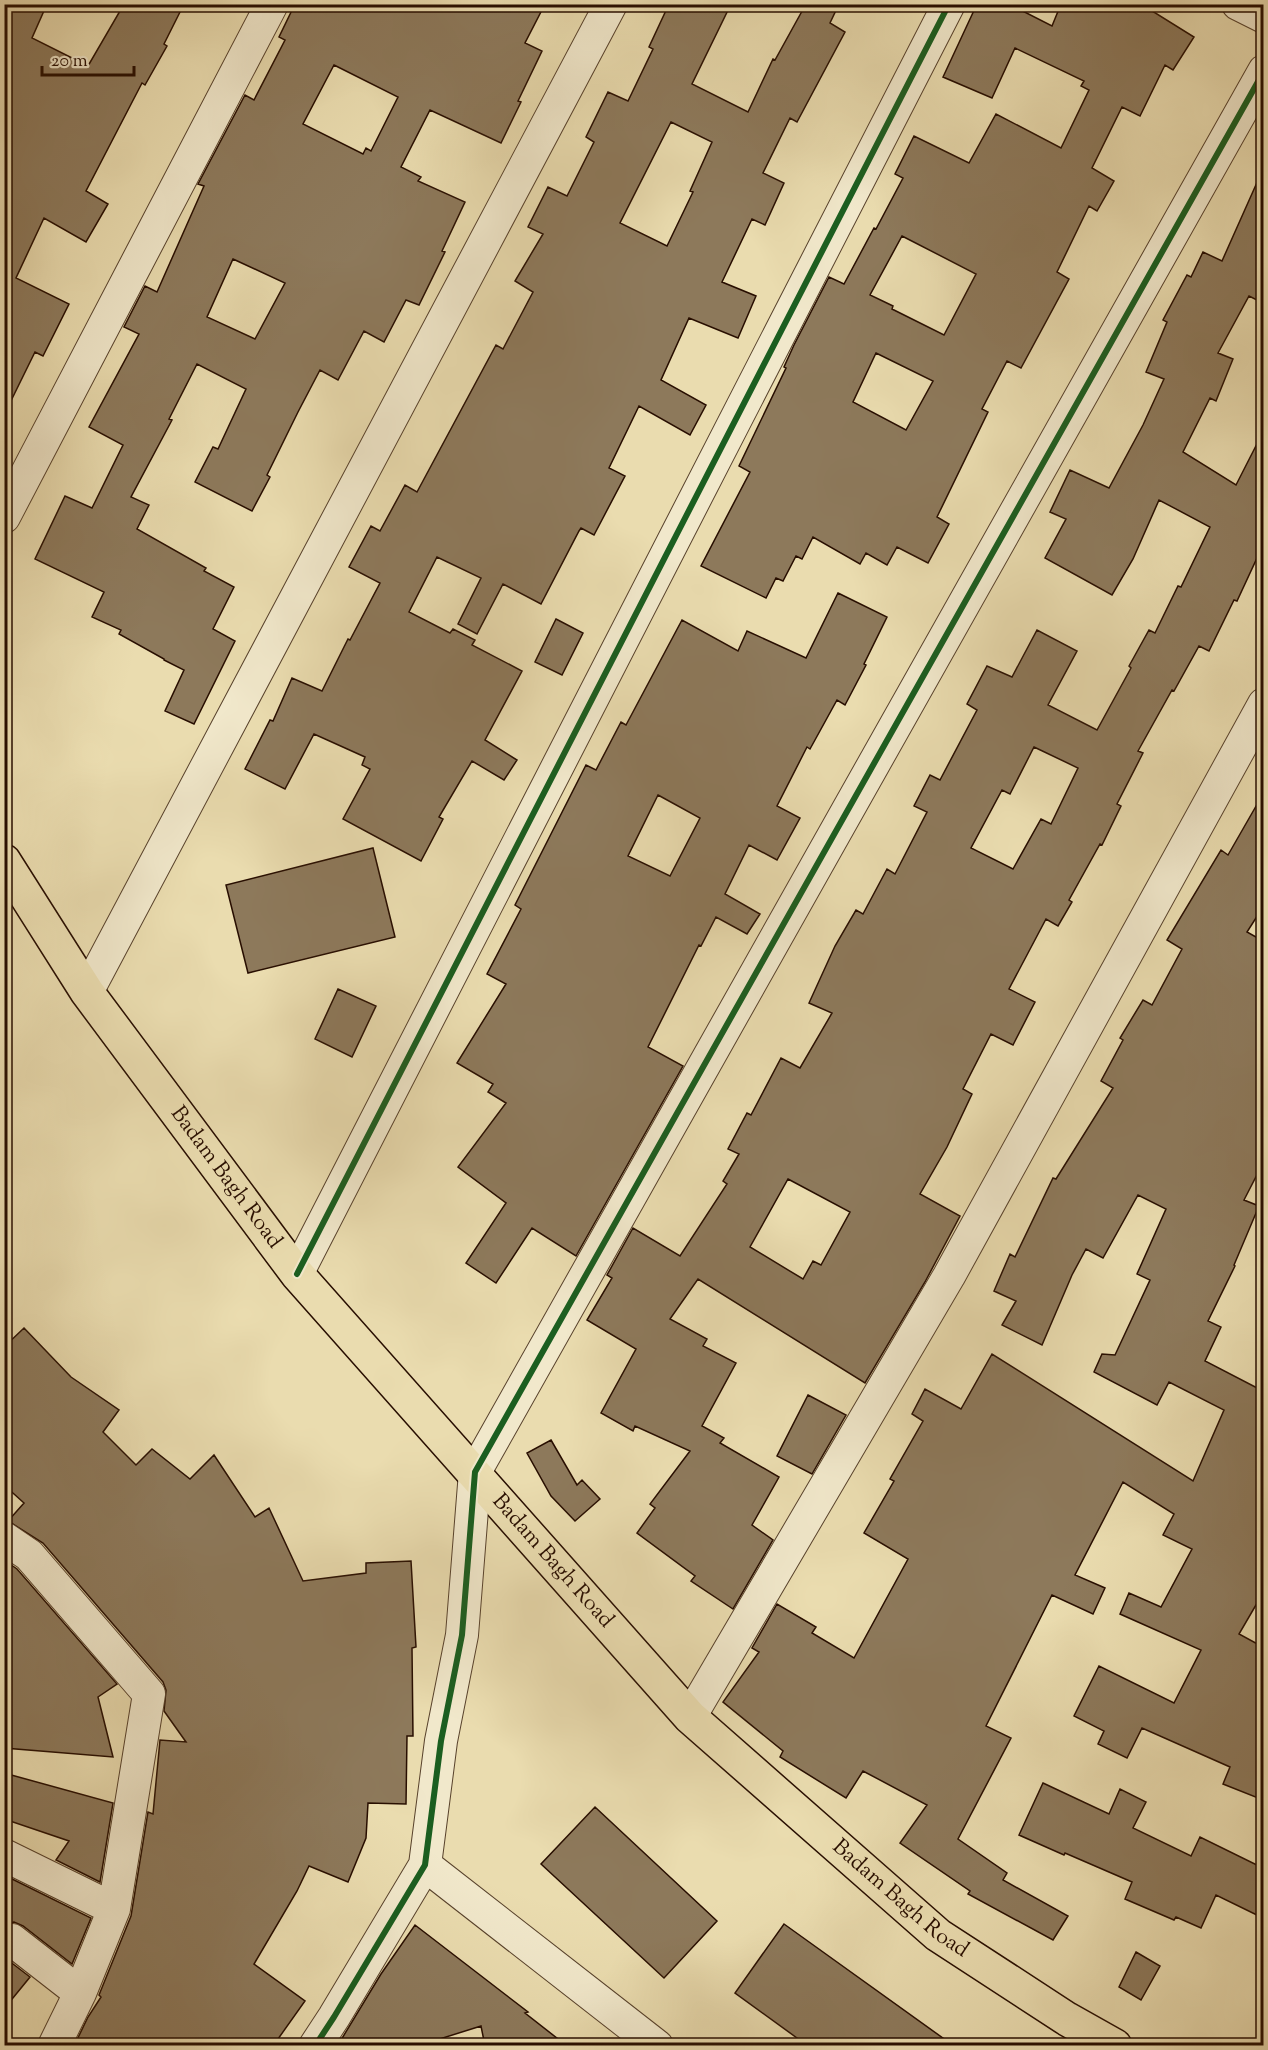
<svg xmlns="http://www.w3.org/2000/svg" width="1268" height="2050" viewBox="0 0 1268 2050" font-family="'Sorts Mill Goudy',serif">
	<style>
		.building { fill: #8d795b; stroke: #280e00; stroke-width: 1.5; fill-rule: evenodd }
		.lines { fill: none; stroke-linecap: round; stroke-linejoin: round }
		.street-casing { stroke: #58422c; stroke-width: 34 }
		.primary-casing { stroke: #280e00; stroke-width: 36 }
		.street { stroke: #f1e8cb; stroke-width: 32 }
		.primary { stroke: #eadcaf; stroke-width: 33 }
		.cycleway-casing { stroke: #f1e8cb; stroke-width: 10 }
		.cycleway { stroke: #1b5e20; stroke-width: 6 }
		.labels { text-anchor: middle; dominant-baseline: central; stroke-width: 5; stroke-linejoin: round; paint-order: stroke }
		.street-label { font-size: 22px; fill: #280e00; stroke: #f1e8cb }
	</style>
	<rect width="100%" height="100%" fill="#eadcaf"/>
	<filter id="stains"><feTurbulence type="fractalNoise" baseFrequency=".00333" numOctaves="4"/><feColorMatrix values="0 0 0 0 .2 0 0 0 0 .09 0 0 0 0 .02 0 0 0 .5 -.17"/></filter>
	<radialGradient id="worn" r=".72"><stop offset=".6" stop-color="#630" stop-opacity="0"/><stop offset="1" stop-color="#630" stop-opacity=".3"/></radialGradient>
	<!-- building -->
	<path class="building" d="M4 4H47L32 38 88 66 124 4H184L164 44 167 46 145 85 142 83 86 191 108 204 86 242 44 218 16 278 69 304 43 356 35 352 4 415Z
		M295 4H545L525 43 542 51 518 101 521 102 501 143 430 110 401 167 421 177 418 181 465 202 442 251 445 252 419 305 406 300 384 342 364 331 338 380 320 370 298 412 267 475 270 477 252 511 195 482 213 447 218 449 246 389 197 364 169 419 172 420 131 497 149 505 137 529 206 568 204 571 234 587 213 629 235 641 194 724 165 711 184 670 164 660V659L119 634 121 630 92 617 104 592 35 559 65 496 92 508 123 445 89 427 139 334 124 327 145 286 157 292 204 186 198 184 245 95 254 100 285 40 279 37ZM334 65 398 97 371 151 366 148 363 154 303 124ZM233 259 285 283 255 339 207 317Z
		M669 4H731L692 84 748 112 773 59 775 60 806 4H839L830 23 845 32 797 122 790 118 763 173 784 183 765 225 752 219 722 282 756 296 738 338 689 318 661 380 706 405 690 435 639 406 609 468 625 476 594 535 581 528 579 531 541 604 503 584 477 634 458 624 481 578 437 557 409 612 450 633 453 629 475 640 472 645 522 671 485 740 517 760 504 780 472 761 439 817 443 819 421 861 343 819 370 769 362 765 365 757 314 734 285 789 245 769 270 720 273 721 292 678 322 691 348 639 350 640 380 583 349 567 371 526 380 531 405 485 417 492 496 345 503 349 533 292 515 281 543 234 528 227 548 187 567 196 594 142 586 137 608 92 628 101 653 49 649 47ZM671 122 712 142 690 191 693 192 667 246 620 223Z
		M977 4H1009L1052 26 1061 4H1141L1194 37 1173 70 1165 65 1140 116 1122 107 1092 168 1114 181 1097 211 1089 206 1057 272 1069 279 1021 368 1007 361 982 409 988 412 937 517 949 524 928 563 897 547 887 565 866 553 860 564 813 537 802 559 796 556 783 581 776 578 766 598 701 566 750 472 739 466 786 368 784 367 794 345 829 277 844 284 874 228 876 229 903 178 895 174 914 136 969 163 996 114 1061 148 1089 90 1081 86 1084 81 1015 48 992 98 943 77ZM902 236 976 274 944 335 892 309 893 306 870 295ZM876 353 933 381 906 430 853 402Z
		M1263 169V303L1249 296 1218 353 1233 359 1216 401 1210 398 1183 452 1236 485 1263 432V545L1237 601 1234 600 1209 651 1199 646 1174 691 1172 690 1138 751 1143 753 1117 804 1121 806 1102 845 1100 844 1069 900 1072 902 1058 926 1046 919 1009 989 1035 1002 1013 1045 991 1034 963 1089 972 1094 947 1147 920 1194 960 1216 925 1282 865 1383 698 1279 670 1319 707 1339 703 1346 736 1363 702 1426 724 1438 720 1443 779 1477 752 1525 773 1540 733 1609 691 1581 695 1576 637 1533 655 1508 650 1504 690 1451 635 1426 633 1431 601 1413 636 1349 587 1320 612 1278 607 1275 633 1228 680 1256 727 1184 723 1181 739 1154 728 1149 747 1113 751 1115 781 1058 800 1068 832 1013 809 1003 835 946 856 910 863 914 887 869 895 874 927 812 914 806 930 775 940 780 977 710 967 704 987 666 1012 677 1037 630 1077 651 1048 705 1097 730 1131 668 1129 666 1149 630 1155 633 1178 586 1181 587 1210 527 1159 500 1133 559 1112 595 1045 558 1066 519 1050 512 1070 470 1109 488 1143 425 1164 379 1146 372 1167 322 1163 320 1187 275 1191 277 1203 252 1222 261ZM1034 747 1078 768 1051 824 1041 819 1013 869 971 848 1002 790 1010 794ZM788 1179 850 1212 821 1265 813 1261 803 1279 750 1247Z
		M838 593 887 617 864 664 866 665 845 705 837 700 810 749 807 747 777 806 800 818 777 860 749 845 725 894 760 914 747 934 716 917 701 946 699 945 648 1047 683 1066 576 1256 532 1228 496 1283 466 1263 506 1203 458 1167 506 1103 488 1092 493 1084 457 1063 506 984 487 974 521 909 515 905 586 765 596 770 621 722 626 725 682 620 738 651 747 631 806 658ZM658 795 700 818 670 876 628 856Z
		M556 619 583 633 562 675 535 662Z
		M1263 794V907L1247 932 1263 941V1163L1244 1200 1259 1206 1234 1265 1235 1266 1208 1321 1221 1327 1205 1361 1263 1391V1593L1239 1634 1263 1647V1800L1223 1784 1230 1767 1142 1728 1127 1758 1098 1744 1104 1731 1074 1716 1099 1666 1174 1703 1201 1650 1120 1614 1129 1593 1161 1607 1192 1549 1163 1535 1174 1514 1123 1482 1075 1575 1105 1588 1093 1614 1052 1595 986 1726 1011 1738 958 1839 1007 1873 1003 1880 1068 1916 1053 1940 968 1894 970 1891 900 1843 927 1805 863 1771 846 1798 780 1757 783 1751 723 1702 759 1652 752 1648 777 1604 816 1627 812 1633 854 1658 908 1559 864 1533 894 1481 890 1479 923 1421 912 1414 925 1389 961 1409 992 1354 1193 1481 1224 1410 1169 1382 1157 1405 1094 1372 1102 1354 1115 1355 1150 1280 1137 1274 1166 1209 1138 1195 1103 1258 1086 1249 1072 1275 1042 1345 1002 1325 1016 1301 994 1291 1010 1254 1015 1257 1053 1178 1056 1179 1113 1088 1101 1081 1123 1040 1120 1038 1143 1000 1152 1005 1182 949 1167 940 1221 850 1228 855Z
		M373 848 395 937 248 973 226 885Z
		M338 989 376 1006 352 1057 315 1039Z
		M24 1328 71 1377 119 1410 103 1432 136 1465 152 1449 190 1479 214 1455 255 1517 269 1508 303 1581 366 1573V1563L411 1561 416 1647 412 1648 413 1736H407L406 1804 368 1803 366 1838 348 1882 309 1866 297 1891 254 1964 305 2001 273 2046H74L88 2017 101 1997 99 1995 131 1916 148 1812 153 1814 160 1740 186 1742 164 1711 166 1690 163 1682 43 1543 8 1521 24 1503 4 1485V1347Z
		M808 1395 846 1415 812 1474 777 1456Z
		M551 1440 577 1485 582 1480 600 1499 575 1521 551 1496 527 1453Z
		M4 1560 17 1569 117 1684 98 1697 113 1757 4 1748Z
		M4 1773 113 1803 100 1882 56 1860 69 1841 4 1819Z
		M1043 1783 1109 1814 1120 1789 1146 1802 1133 1828 1191 1856 1200 1837 1263 1868V1918L1216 1895 1201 1928 1176 1917 1174 1920 1125 1899 1132 1882 1065 1853 1064 1855 1019 1835Z
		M595 1807 717 1921 664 1978 541 1864Z
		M4 1875 91 1918 72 1964 23 1926 14 1922 4 1924Z
		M784 1924 954 2046H808L735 1993Z
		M415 1925 528 2012 525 2013 567 2046H485L481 2026 427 2043 341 2040 381 1974Z
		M1136 1952 1160 1966 1141 2000 1119 1987Z
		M4 1957 30 1977 4 2009Z"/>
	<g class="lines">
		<defs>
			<path id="street" d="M1238 4 1264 17
				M4 517 272 4
				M87 992 611 4
				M297 1274 949 4
				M4 1538 29 1555 149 1694 114 1909 80 1993 54 2046
				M690 1717 949 1276 1264 704
				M4 1855 114 1909
				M425 1865 657 2046
				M12 1940 80 1993
				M315 2046 334 2017 425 1865 441 1741 462 1635 475 1472 1264 71"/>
			<g id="primary">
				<path id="s1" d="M4 861 87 992 297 1274 690 1717 938 1935 1067 2019 1115 2046"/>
			</g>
		</defs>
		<!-- street casing -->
		<use href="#street" class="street-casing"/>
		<!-- primary casing -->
		<use href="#primary" class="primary-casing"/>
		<!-- street -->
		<use href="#street" class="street"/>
		<!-- primary -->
		<use href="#primary" class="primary"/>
		<defs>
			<path id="cycleway" d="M297 1274 949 4
				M315 2046 334 2017 425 1865 441 1741 462 1635 475 1472 1264 71"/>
		</defs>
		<!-- cycleway casing -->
		<use href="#cycleway" class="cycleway-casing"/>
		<!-- cycleway -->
		<use href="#cycleway" class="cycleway"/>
	</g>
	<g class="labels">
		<!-- street labels -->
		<g class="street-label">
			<text stroke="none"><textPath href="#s1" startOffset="387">Badam Bagh Road</textPath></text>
			<text stroke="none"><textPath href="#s1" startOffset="891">Badam Bagh Road</textPath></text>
			<text stroke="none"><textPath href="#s1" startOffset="1377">Badam Bagh Road</textPath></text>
		</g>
	</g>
	<!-- margin -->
	<rect width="1268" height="2050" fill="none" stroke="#eadcaf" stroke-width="24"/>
	<rect x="6" y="6" width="1256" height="2038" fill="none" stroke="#280e00" stroke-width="3"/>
	<rect x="12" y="12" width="1244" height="2026" fill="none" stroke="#280e00" stroke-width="1.5"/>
	<!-- scale -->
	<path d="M42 66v9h92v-9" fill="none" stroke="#280e00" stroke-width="3"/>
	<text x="51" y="66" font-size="18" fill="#280e00" stroke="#f1e8cb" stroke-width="4.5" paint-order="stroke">20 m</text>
	<rect width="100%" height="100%" filter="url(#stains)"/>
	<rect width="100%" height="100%" fill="url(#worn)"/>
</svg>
